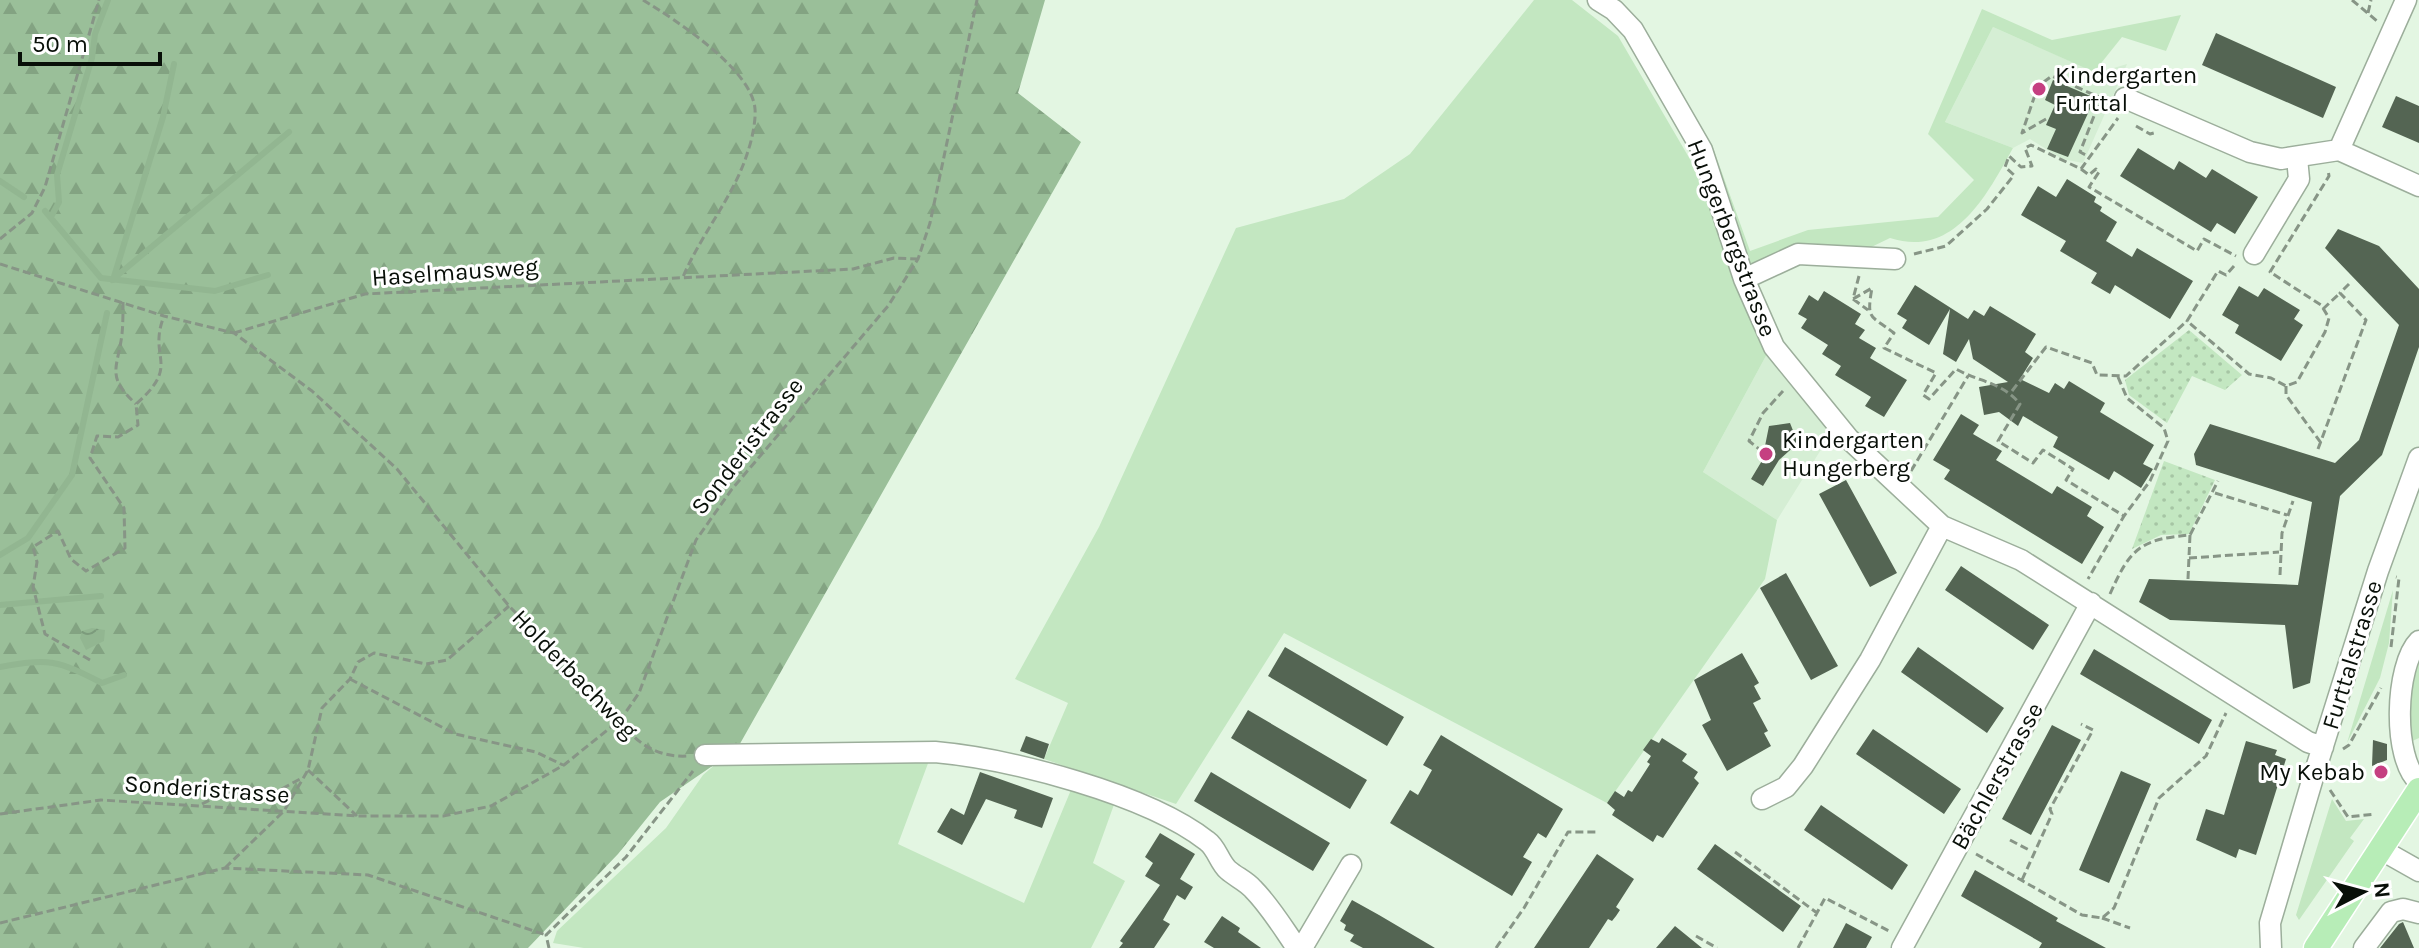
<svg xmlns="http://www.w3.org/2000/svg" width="2419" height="948" viewBox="0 0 2419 948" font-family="Karla,sans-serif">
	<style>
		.built { fill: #d5eed4 }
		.green { fill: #c3e7c1 }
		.forest { fill: url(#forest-firs) }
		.park { fill: url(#park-dots) }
		.water { fill: url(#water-waves) }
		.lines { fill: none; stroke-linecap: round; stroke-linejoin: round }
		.stream { stroke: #92b691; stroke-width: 6 }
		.building { fill: #546553 }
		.minor-casing { stroke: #9cae9b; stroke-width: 23 }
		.major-casing { stroke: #fff; stroke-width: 27 }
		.path { stroke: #879586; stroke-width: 3; stroke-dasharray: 8 4; stroke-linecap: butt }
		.minor { stroke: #fff; stroke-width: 20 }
		.major { stroke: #b7edb7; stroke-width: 24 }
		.poi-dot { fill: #c53f81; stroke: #fff; stroke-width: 3 }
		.labels { text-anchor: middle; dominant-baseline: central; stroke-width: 6; stroke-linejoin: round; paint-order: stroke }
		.poi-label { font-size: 24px; fill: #080f08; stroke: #fff; text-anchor: start }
		.street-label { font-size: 24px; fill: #080f08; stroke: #fff }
	</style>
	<defs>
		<pattern id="forest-firs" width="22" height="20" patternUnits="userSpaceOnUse" patternTransform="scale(2)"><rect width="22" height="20" fill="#9abf99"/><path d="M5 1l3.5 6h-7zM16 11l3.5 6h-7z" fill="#83a382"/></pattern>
		<pattern id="park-dots" width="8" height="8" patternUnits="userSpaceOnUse" patternTransform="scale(2)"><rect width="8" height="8" fill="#c3e7c1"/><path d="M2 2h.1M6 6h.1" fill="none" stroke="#a6c5a4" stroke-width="1.8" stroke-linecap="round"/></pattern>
		<pattern id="water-waves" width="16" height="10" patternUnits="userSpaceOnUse" patternTransform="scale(2)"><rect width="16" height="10" fill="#92b691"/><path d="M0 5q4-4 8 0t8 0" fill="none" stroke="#7c9b7c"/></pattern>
	</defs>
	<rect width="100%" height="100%" fill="#e3f6e2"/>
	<!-- built -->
	<path class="built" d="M1993 27 2097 73 2127 64 2083 163 2062 159 2030 139 2013 148 1945 122Z
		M1767 354 1832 432 1777 520 1703 472Z"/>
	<!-- green -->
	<path class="green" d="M1534 0H1572L1618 36 1691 161 1767 354 1703 472 1777 520 1765 579 1607 803 1284 633 1176 804 1044 759 1068 703 1015 679 1099 527 1236 228 1344 199 1410 154Z
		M1982 9 2052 40 2181 15 2166 51 2122 37 2094 72 1993 27 1945 122 2013 148C1987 195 1954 259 1890 238L1861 252 1748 271 1711 142 1750 251 1808 230 1938 217 1974 180 1928 134Z
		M2393 590 2389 643 2380 678 2347 743Z
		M2419 654V738L2410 742 2409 691Z
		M930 758 898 844 1024 903 1073 785 1116 799 1093 863 1125 881 1091 948H584L553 943 557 931 666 828 703 775 718 762Z
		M2332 799 2346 821 2364 819 2350 838 2354 841 2299 920 2296 915Z"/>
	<!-- forest -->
	<path class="forest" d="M0 0H1045L1018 93 1081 142 737 749 660 802 618 854 528 948H0Z"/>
	<!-- park -->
	<path class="park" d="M2189 330 2242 375 2225 390 2192 376 2167 423 2129 395 2125 380Z
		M2164 461 2215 480 2189 534 2161 535 2132 549Z"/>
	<!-- water -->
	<path class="water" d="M92 628 105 630 104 641 86 650 80 638 82 631Z"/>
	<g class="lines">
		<!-- stream -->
		<path class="stream" d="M0 181 24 197
			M45 211 101 278 215 291 268 275
			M52 215 59 202 57 175 92 58 95 34 108 0
			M112 280 289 132
			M113 280 163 117 174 64
			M0 555 28 538 72 475 107 313
			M0 605 101 596
			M0 667C50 658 57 660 102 683L124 675"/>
	</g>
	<!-- building -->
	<path class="building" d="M2216 33 2336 87 2323 118 2202 65Z
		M2053 80 2095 98 2068 157 2047 149 2056 129 2046 125 2055 105 2045 100Z
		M2396 96 2419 106V143L2382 127Z
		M2138 148 2174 170 2179 161 2206 178 2212 169 2258 197 2235 234 2217 223 2211 232 2120 176Z
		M2067 179 2096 197 2094 202 2102 207 2100 211 2117 222 2106 241 2132 257 2137 248 2193 281 2170 319 2115 285 2110 294 2091 283 2097 273 2060 251 2066 241 2021 215 2038 186 2056 197Z
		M2338 229 2379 246 2419 289V347L2382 455 2340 496 2310 683 2293 689 2285 625 2170 620 2139 602 2149 579 2298 585 2312 502 2196 465 2194 454 2210 424 2335 463 2359 440 2399 325 2325 248Z
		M1915 285 1968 319 1974 310 1984 316 1990 306 2036 334 2025 352 2033 358 2020 379 2049 393 2055 383 2064 389 2069 381 2105 403 2100 412 2154 445 2143 464 2153 469 2141 488 2114 471 2109 480 2053 447 2058 437 2023 416 2018 426 1999 412 1984 415 1979 387 2008 382 1973 359 1969 339 1956 362 1943 354 1950 309 1929 345 1902 328 1907 320 1897 314Z
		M2239 286 2258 297 2264 288 2300 310 2294 319 2303 325 2281 361 2235 333 2239 325 2222 315Z
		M1824 291 1861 314 1855 324 1865 330 1859 338 1876 348 1870 358 1907 380 1884 417 1865 406 1871 397 1835 375 1841 366 1822 354 1828 345 1801 328 1807 319 1798 314 1809 295 1818 301Z
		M1961 414 1979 425 1973 434 2002 451 1996 460 2052 494 2057 486 2092 507 2087 516 2104 527 2082 564 1944 479 1950 470 1933 460Z
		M1790 423 1798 443 1779 460 1763 486 1751 479 1769 449 1765 446 1769 426Z
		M1846 480 1897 573 1870 587 1819 494Z
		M1961 566 2049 625 2033 650 1945 590Z
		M1786 573 1838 666 1811 680 1760 588Z
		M1285 647 1404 717 1387 746 1268 676Z
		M1918 647 2004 708 1987 733 1901 672Z
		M2094 649 2212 720 2199 744 2080 674Z
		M1742 653 1759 683 1754 686 1761 699 1753 703 1768 731 1764 733 1771 746 1727 771 1702 725 1711 720 1694 680Z
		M1248 710 1367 780 1350 809 1231 738Z
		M2052 725 2081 740 2031 835 2002 819Z
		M1873 729 1961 789 1944 814 1856 754Z
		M1441 735 1563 809 1546 838 1538 833 1523 857 1532 862 1512 896 1390 823 1410 790 1418 795 1432 770 1423 765Z
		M1026 736 1049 744 1044 759 1020 751Z
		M1662 738 1687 754 1682 761 1698 772 1694 778 1699 783 1663 838 1657 835 1653 842 1612 815 1615 810 1607 803 1615 791 1624 797 1628 790 1632 792 1650 764 1647 762 1651 756 1643 750 1651 739 1659 743Z
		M2373 740 2387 744V760L2372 766Z
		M2246 741 2277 750 2275 755 2286 759 2256 855 2239 849 2236 858 2196 840 2206 809 2224 815Z
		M2121 771 2151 784 2109 883 2079 870Z
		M980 772 1053 798 1042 828 1014 818 1017 810 986 799 962 845 937 832 951 808 964 815Z
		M1211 772 1330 843 1313 871 1194 801Z
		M1821 805 1908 865 1892 890 1804 830Z
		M1160 833 1195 854 1180 879 1193 887 1185 900 1177 895 1163 920 1170 924 1154 948H1119L1123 943 1120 941 1160 885 1145 876 1153 863 1145 857Z
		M1715 844 1801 906 1783 932 1697 869Z
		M1597 854 1634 879 1616 907 1620 910 1616 916 1612 921 1608 919 1589 948H1534Z
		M1975 870 2058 918 2056 921 2106 948H2039L2042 943 1961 896Z
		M1352 900 1379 915 1435 948H1363L1350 941 1354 935 1344 930 1346 925 1340 921Z
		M1222 916 1240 928 1238 932 1261 948H1214L1204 942Z
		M2403 922 2414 948H2380L2399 924Z
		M1846 923 1872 937 1866 948H1833Z
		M1675 926 1702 948H1656Z"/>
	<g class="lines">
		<defs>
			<path id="minor" d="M1598 0 1614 10 1633 30 1702 150 1744 279 1774 347 1849 439 1942 526 2021 560 2308 742 2323 747
				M2125 98 2250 152 2281 159 2339 150 2419 186
				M2339 150 2406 0
				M2254 254 2299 179 2297 158
				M1744 279 1798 254 1895 259
				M2419 641C2395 665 2392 759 2419 782
				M705 755 935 752C1011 759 1147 794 1207 841 1217 848 1219 862 1228 870 1236 877 1246 881 1253 889 1270 906 1283 928 1297 948
				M1762 799 1786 787 1803 766 1870 660 1942 526
				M2380 849 2419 871
				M1302 948 1351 865
				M1902 948 2091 603
				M2271 948 2270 923 2312 781 2378 571 2419 458
				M2364 948 2391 912 2403 909 2419 913"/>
			<path id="major" d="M2316 948 2419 790"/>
		</defs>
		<!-- minor casing -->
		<use href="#minor" class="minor-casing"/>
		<!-- major casing -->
		<use href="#major" class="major-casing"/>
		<!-- path -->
		<path class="path" d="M643 0C674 19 752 69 755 109 756 120 752 140 748 151 735 195 701 234 683 277
			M2352 0 2377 21
			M2368 13 2371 0
			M2046 119 2022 133 2038 86 2052 76 2101 98 2080 152 2090 157
			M2136 126 2150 134 2157 132
			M2081 169 2089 175 2096 169 2099 172 2089 187 2197 251 2204 239 2236 256
			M0 239 32 213 45 187 99 0
			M1914 254 1946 246 1987 209 2014 175 2005 167 2009 156 2021 167 2032 166 2025 148 2031 145 2081 169 2118 118
			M0 264 164 316 234 333 312 391 397 469 509 606 621 719C634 744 660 758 688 756
			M2234 266 2226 275 2218 271 2187 321 2249 374 2271 378 2286 386 2297 382 2325 332 2329 318 2321 305 2270 272 2329 176 2328 170
			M1859 276 1853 299 1872 288C1866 321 1871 315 1894 333L1884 348 1936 373 1923 395 1929 399 1956 369C1979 382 2002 382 2020 404L1998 441 2033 463 2043 450 2073 469 2066 480 2124 516 2088 579
			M1853 299 1868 310
			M123 302C123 313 123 324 122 334 118 368 105 376 136 404
			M2323 309 2340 293
			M234 333 365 294 853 269 894 258 918 259
			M2118 377 2127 398 2164 428 2168 441 2150 481 2124 516
			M2286 386V395L2321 443
			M2012 391 2046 347 2092 363 2097 375 2126 376 2187 321
			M2318 449 2366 320 2340 293 2349 284
			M1763 452 1749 441 1763 413 1783 391
			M1911 471 1968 376
			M2215 493 2287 515
			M2189 558 2279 552
			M2280 575 2282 533 2293 501
			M2188 579 2190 535
			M2110 594C2130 549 2140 539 2190 535L2218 481
			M2391 647 2399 578 2396 577
			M90 660 45 634 33 587 37 562 33 547 58 531 71 559 86 571 125 548 124 508 90 458 97 436 118 437 138 425 136 404C182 364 147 359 164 316
			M350 679 455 734 536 752 563 765
			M2343 749 2349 745 2381 688
			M308 770 357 816
			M2330 790 2348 817 2375 814
			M202 804 225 792 254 788 278 791 300 779
			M0 814 101 800 357 816H443L491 806 564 765 621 719 639 693 696 540 732 489 888 306 918 259 930 223 977 0
			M2010 840 2031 851
			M1735 852 1817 913
			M1976 854 2082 915 2102 918 2114 908 2159 798 2206 756 2226 713
			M225 868 284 811 308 770 322 708 350 679 358 662 374 653 426 664 447 660 509 606
			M2022 880 2052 814 2050 809 2093 730 2081 724
			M2102 918 2130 928
			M0 923 225 868 368 875 546 935
			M1696 936 1717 948
			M549 948 546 935 626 857 693 771
			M1496 948 1524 908 1568 832H1597
			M1798 948 1825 898 1889 931"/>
		<!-- minor -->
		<use href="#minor" class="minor"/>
		<!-- major -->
		<use href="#major" class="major"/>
	</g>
	<!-- markers -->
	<g class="poi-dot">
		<circle cx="2039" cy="89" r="8"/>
		<circle cx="1766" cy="454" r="8"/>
		<circle cx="2381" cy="772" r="8"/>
	</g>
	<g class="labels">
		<!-- poi labels -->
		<g class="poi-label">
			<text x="2055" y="75">Kindergarten<tspan x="2055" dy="28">Furttal</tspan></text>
			<text x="1782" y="440">Kindergarten<tspan x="1782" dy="28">Hungerberg</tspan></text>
			<text x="2365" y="772" text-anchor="end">My Kebab</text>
		</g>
		<!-- street labels -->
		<g class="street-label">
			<text transform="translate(1732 238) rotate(69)">Hungerbergstrasse</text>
			<text transform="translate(455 272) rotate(-4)">Haselmausweg</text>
			<text transform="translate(747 446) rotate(-52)">Sonderistrasse</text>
			<text transform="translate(2352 655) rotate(-73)">Furttalstrasse</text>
			<text transform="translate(575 674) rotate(46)">Holderbachweg</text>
			<text transform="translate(1997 776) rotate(-61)">Bächlerstrasse</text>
			<text transform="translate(207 789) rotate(4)">Sonderistrasse</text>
		</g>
	</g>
	<!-- north arrow -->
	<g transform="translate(2363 892) rotate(84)" stroke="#ffffff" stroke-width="6" paint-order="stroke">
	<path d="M0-6L14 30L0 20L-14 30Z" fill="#080f08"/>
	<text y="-12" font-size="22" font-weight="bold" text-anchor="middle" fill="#080f08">N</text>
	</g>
	<!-- scale -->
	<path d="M20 52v12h140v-12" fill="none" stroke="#080f08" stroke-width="4"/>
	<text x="32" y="52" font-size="24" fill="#080f08" stroke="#ffffff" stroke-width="6" paint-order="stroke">50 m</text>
</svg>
